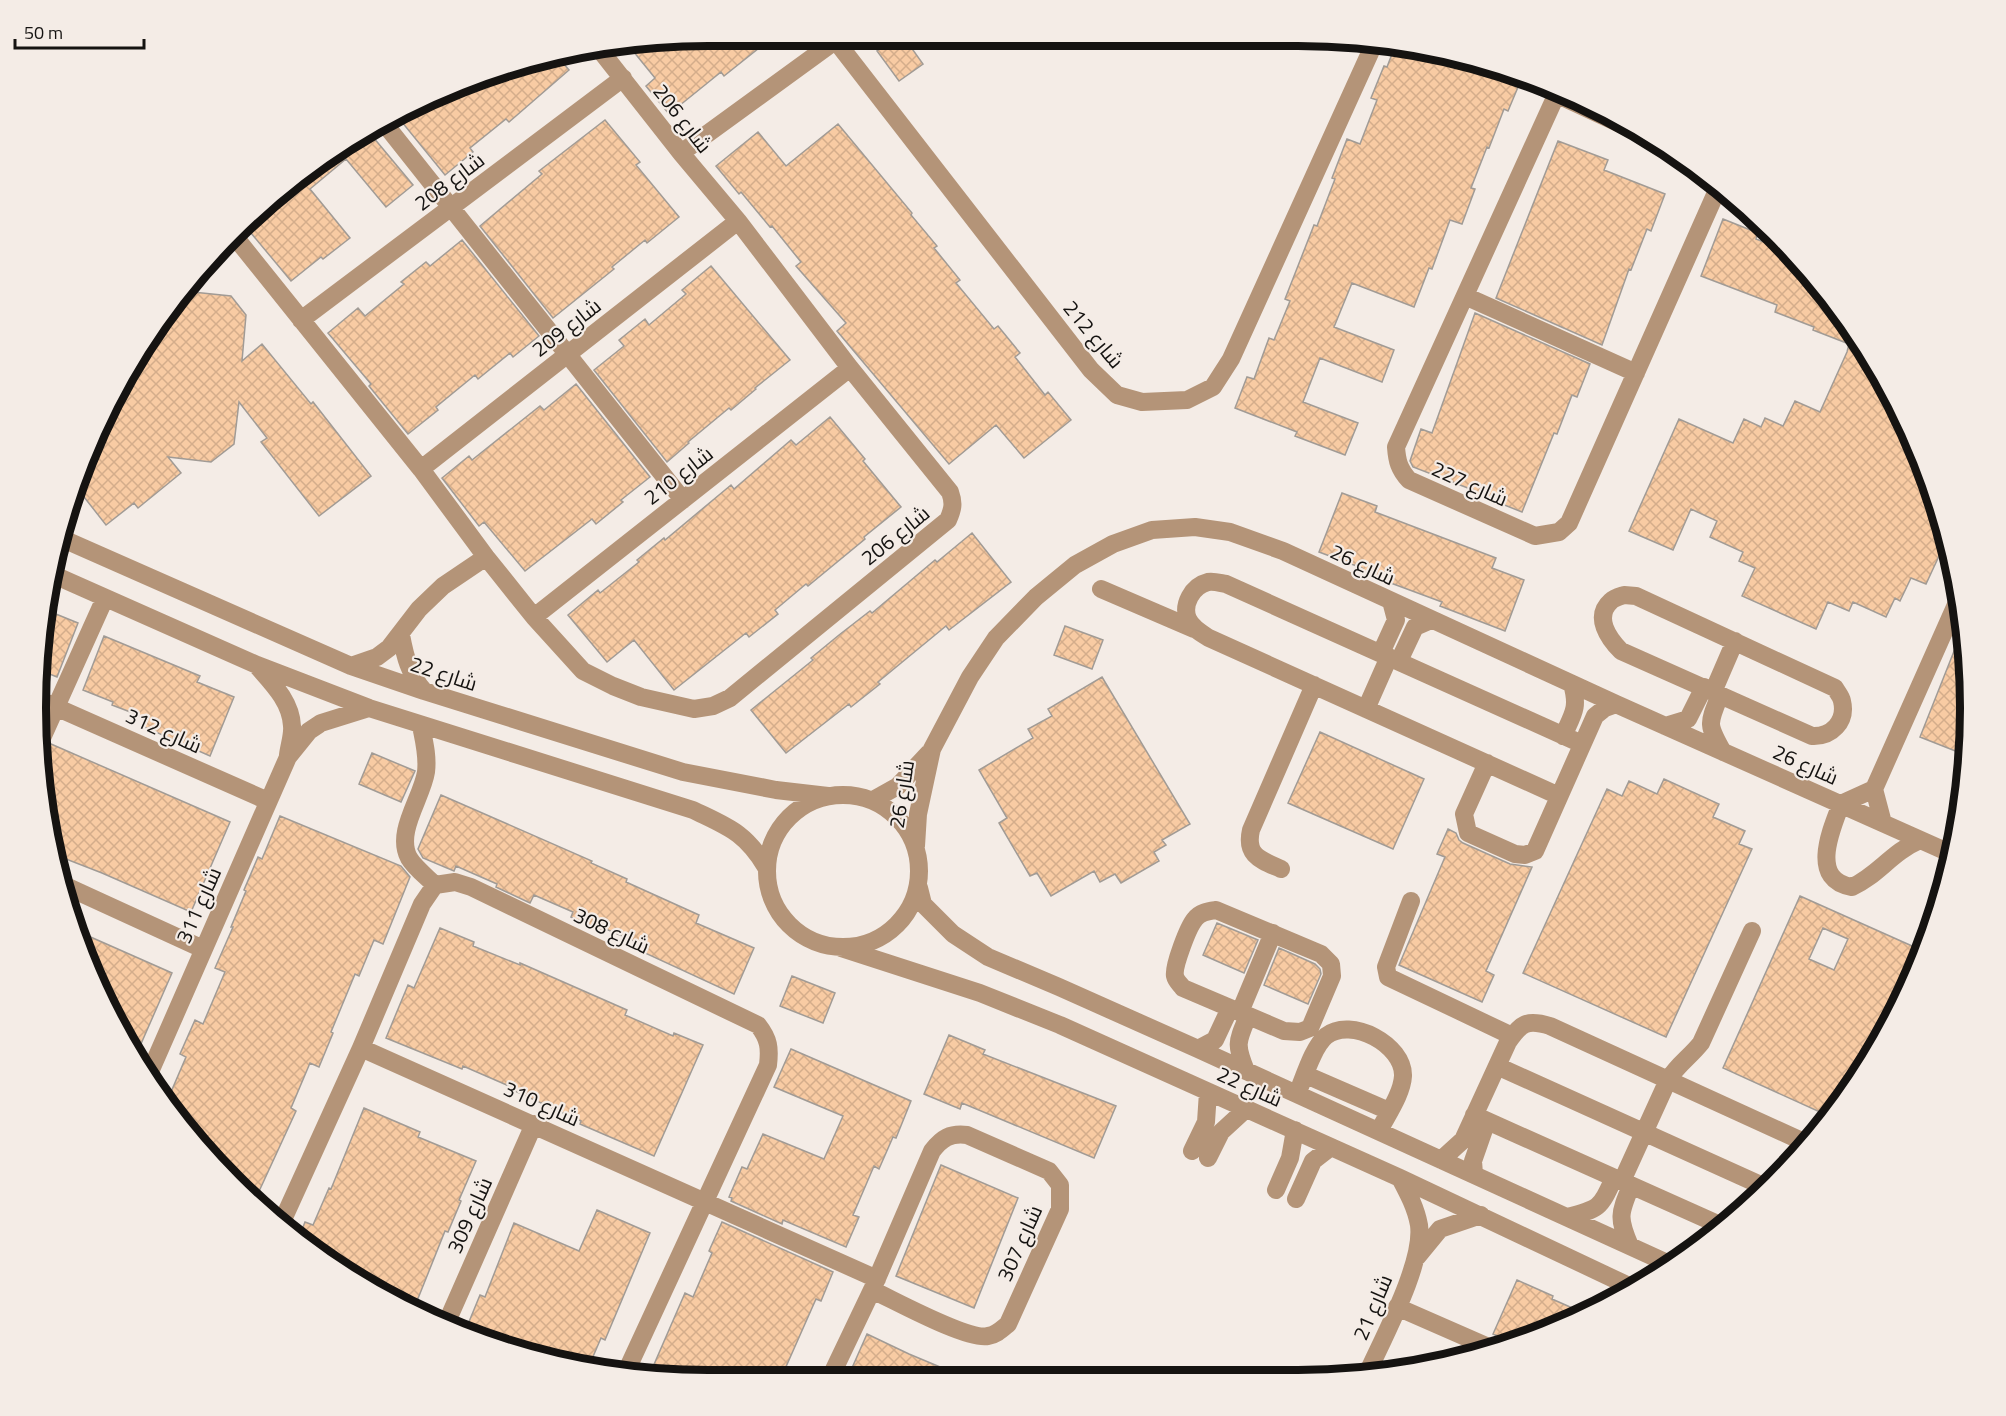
<svg xmlns="http://www.w3.org/2000/svg" width="2006" height="1416" viewBox="0 0 2006 1416" font-family="'Titillium Web',Cairo,sans-serif">
	<style>
		.building { fill: url(#building-cross-hatch); stroke: #a19b95; stroke-width: 1.5; fill-rule: evenodd }
		.lines { fill: none; stroke-linecap: round; stroke-linejoin: round }
		.minor { stroke: #b49478; stroke-width: 18 }
		.labels { text-anchor: middle; dominant-baseline: central; stroke-width: 4.5; stroke-linejoin: round; paint-order: stroke }
		.street-label { font-size: 21px; fill: #151311; stroke: #f4ece6 }
		.rim { fill: none; stroke: #151311; stroke-width: 8 }
	</style>
	<defs>
		<pattern id="building-cross-hatch" width="8" height="8" patternUnits="userSpaceOnUse" patternTransform="scale(1.5)"><rect width="8" height="8" fill="#f8cba3"/><path d="M0 0l8 8M0 8l8-8" fill="none" stroke="#d4ad8b"/></pattern>
	</defs>
	<rect width="100%" height="100%" fill="#f4ece6"/>
	<!-- building -->
	<path class="building" d="M708 36H774L724 76 721 72 669 114 646 86 655 78 629 46Z
		M897 36H903L923 64 899 81 877 51Z
		M1395 46 1429 49 1484 66 1521 80 1508 111 1504 109 1489 148 1487 147 1471 188 1475 189 1462 224 1450 220 1432 269 1429 268 1414 307 1352 283 1334 327 1394 350 1382 382 1320 358 1303 402 1358 423 1345 455 1295 436 1297 432 1235 408 1247 377 1254 379 1269 338 1274 340 1290 301 1285 299 1314 225 1317 226 1335 179 1332 178 1347 139 1360 144 1377 100 1371 98 1384 66 1387 67Z
		M557 56 569 70 509 122 506 119 470 148 473 152 445 175 397 116 428 99 433 106 461 84 534 59Z
		M605 120 640 162 636 165 679 217 647 243 645 240 612 267 614 269 553 318 480 226 542 174 539 171Z
		M838 124 912 213 911 215 937 246 934 248 960 280 956 283 994 329 998 326 1020 353 1015 357 1045 395 1048 392 1071 420 1024 458 996 425 949 464 837 331 846 323 796 266 801 262 772 226 770 227 741 192 739 194 716 166 758 132 786 166Z
		M368 131 413 185 386 207 346 159 310 189 350 238 323 259 321 257 291 281 246 227 335 149Z
		M1558 141 1608 160 1604 170 1665 194 1651 231 1647 229 1631 270 1629 269 1602 345 1496 298Z
		M1723 219 1758 233 1756 239 1790 252 1803 265 1880 372 1934 492 1946 541 1926 584 1911 578 1900 601 1895 598 1886 617 1853 602 1849 611 1828 602 1816 629 1742 596 1755 568 1739 561 1743 552 1710 537 1717 521 1691 509 1673 550 1629 531 1679 419 1733 443 1744 419 1761 427 1765 418 1783 426 1795 401 1820 412 1847 352 1849 344 1813 330 1814 327 1775 312 1777 305 1701 276Z
		M462 240 539 336 513 357 510 353 478 379 475 375 436 407 438 410 408 434 369 386 371 384 328 333 358 308 365 316 404 284 401 282 426 262 430 266Z
		M711 266 790 360 755 388 756 389 731 410 729 408 688 442 689 443 667 462 594 370 624 346 619 340 645 319 649 325 686 294 682 290Z
		M183 291 231 296 246 315 242 361 262 344 311 404 313 402 371 476 319 516 261 442 267 438 239 402 234 444 211 462 168 457 181 473 138 508 134 503 106 525 77 488 87 451 149 335Z
		M1475 313 1590 364 1577 397 1572 395 1557 434 1554 433 1522 512 1472 492 1473 490 1413 467 1410 461 1421 429 1432 433Z
		M576 384 650 477 621 500 623 502 596 524 592 519 525 571 484 522 479 526 442 478 469 456 472 460 540 406 544 410Z
		M830 417 865 459 863 461 901 507 864 537 865 539 808 586 806 584 775 610 778 614 749 637 746 633 674 690 634 640 607 662 568 615 598 590 600 593 639 562 637 560 664 538 665 540 731 485 734 489 791 440 796 445Z
		M1342 493 1377 506 1375 512 1496 558 1492 568 1524 580 1505 631 1440 606 1442 602 1361 572 1362 568 1319 552Z
		M972 533 1011 582 949 630 946 626 878 682 880 684 851 707 849 704 786 753 751 710 813 660 811 658 839 635 870 611 872 613 935 560 937 562Z
		M46 610 78 623 57 677 42 671V621Z
		M1065 626 1103 640 1092 669 1054 655Z
		M1964 626 1969 752 1968 756 1920 737Z
		M104 636 200 676 197 682 234 697 210 756 142 726 146 718 112 705 113 702 83 690Z
		M1102 677 1190 824 1162 840 1166 845 1154 852 1159 861 1121 883 1115 874 1100 882 1094 871 1051 896 1037 873 1030 876 999 823 1007 818 979 770 1033 738 1028 729 1052 716 1048 709Z
		M1320 732 1424 779 1393 849 1288 803Z
		M51 744 230 822 191 912 102 873 53 854 42 796V751Z
		M372 753 415 771 401 802 359 784Z
		M1664 779 1719 804 1713 817 1745 831 1739 844 1752 849 1666 1037 1523 973 1607 789 1622 796 1629 781 1657 794Z
		M441 795 592 861 591 863 627 879 626 882 699 915 696 923 754 948 734 994 645 953 648 947 606 929 605 932 571 917 573 912 534 895 530 903 496 887 497 884 456 866 454 871 423 858 418 849Z
		M280 816 401 866 410 877 383 944 374 940 359 976 355 974 331 1032 333 1033 319 1067 310 1063 291 1108 296 1111 255 1200 203 1151 168 1099 186 1057 180 1054 195 1020 203 1024 225 972 215 968 233 927H231L246 891 244 890 258 857 262 859Z
		M1448 829 1456 833 1459 840 1463 843 1510 864 1532 867 1486 971 1494 975 1482 1002 1399 965 1445 857 1437 854Z
		M1800 896 1921 950 1901 1005 1831 1117 1723 1068ZM1823 928 1848 939 1834 970 1809 959Z
		M1217 923 1258 940 1244 973 1203 955Z
		M440 928 474 942 473 946 520 965V963L627 1010 625 1015 673 1036 674 1033 703 1045 654 1156 580 1124 581 1121 508 1088 509 1086 463 1066 462 1069 386 1038 408 985 414 988Z
		M77 931 172 973 137 1053 105 1005Z
		M1279 948 1315 964 1320 969 1321 974 1308 1004 1264 985Z
		M792 976 835 993 823 1023 780 1006Z
		M949 1035 985 1050 983 1054 1116 1106 1094 1158 962 1103 960 1109 924 1094Z
		M791 1049 911 1101 896 1138 893 1137 879 1169 874 1166 853 1215 859 1217 846 1247 783 1220 782 1224 731 1201 732 1198 729 1197 742 1167 747 1169 763 1134 824 1159 843 1116 774 1087Z
		M364 1108 420 1132 418 1137 476 1161 459 1200 461 1201 448 1232 445 1231 413 1311 298 1240 305 1222 313 1225 329 1188 331 1189Z
		M941 1165 1018 1198 974 1308 896 1276Z
		M597 1210 650 1233 605 1340 601 1338 589 1366 535 1357 466 1329 480 1295 485 1297 514 1223 579 1251Z
		M722 1222 833 1272 821 1301 816 1299 781 1378 664 1379 649 1376 685 1293 693 1297 712 1253 709 1251Z
		M1517 1280 1553 1296 1552 1299 1586 1314 1511 1342 1493 1334Z
		M867 1334 909 1354 964 1377H848Z"/>
	<g class="lines">
		<!-- minor -->
		<path class="minor" d="M832 36 1091 370 1117 395 1142 402 1187 400 1213 387 1231 359 1374 44
			M1559 89 1396 447C1397 461 1399 469 1409 480L1535 536 1559 532 1569 523 1719 186
			M1556 94 1655 140
			M384 123 683 500
			M681 153 835 41
			M235 237 421 469 486 557 534 617 583 671 613 686 641 697 694 709 713 706 730 698 948 520C953 509 954 503 950 492L850 368 738 221 681 153 600 50
			M1465 296 1636 373
			M301 320 623 78
			M421 469 738 221
			M63 539 351 666 424 691 683 772 776 790 828 796
			M54 575 257 665 369 708 693 810C728 827 745 832 766 867
			M1101 589 1194 629
			M1624 595 1636 596 1835 688C1837 692 1841 696 1842 701 1847 722 1831 737 1812 736L1621 651C1609 639 1593 617 1611 601 1614 598 1621 596 1624 595Z
			M534 617 850 368
			M401 635C405 656 409 674 424 691
			M1381 653 1396 620 1391 601
			M1399 661 1415 627 1431 620
			M351 666 377 657 389 648 419 609 443 586 486 557
			M258 667C273 684 291 702 292 726 293 735 289 746 288 755
			M1713 692 1735 641
			M1720 695C1708 724 1707 724 1723 752
			M42 701 268 801
			M1366 709 1389 657
			M421 726C424 741 428 756 426 772 422 798 395 832 409 858 415 868 427 877 435 885
			M1665 726 1688 719 1704 687
			M1563 736C1573 714 1579 708 1572 684
			M42 738 105 598
			M1487 763 1464 814 1468 833 1515 854 1525 855 1535 851 1595 716 1605 708 1616 704
			M1874 789 1841 804C1831 830 1809 880 1852 887 1877 876 1892 852 1920 840
			M767 871a76 76 0 1 1 152 0a76 76 0 1 1-152 0Z
			M1559 796 1209 638C1201 633 1192 628 1188 619 1182 605 1192 586 1208 582 1214 581 1220 583 1226 584L1582 744
			M873 800 898 786 929 753
			M1883 823 1874 789 1959 598
			M916 846 918 814 932 749 970 677 996 638 1036 597 1075 565 1113 544 1152 530 1195 527 1230 532 1283 551 1616 704 1952 854
			M1281 869C1261 860 1245 856 1251 830L1314 685
			M59 883 203 949
			M919 888 923 904 953 934 988 957 1059 987 1198 1049 1667 1263
			M1411 901 1386 967 1388 977 1512 1036
			M1216 910 1321 954 1331 964 1332 976 1310 1028 1300 1032 1284 1031 1183 988C1180 984 1176 981 1175 976 1173 967 1188 927 1195 919 1200 912 1209 911 1216 910Z
			M841 948 980 993 1060 1025 1400 1178 1631 1287
			M1240 1012 1273 933
			M361 1048 877 1279
			M1198 1049 1215 1040 1230 1008
			M1497 1066 1765 1187
			M1246 1071C1235 1044 1237 1042 1248 1016
			M150 1072 288 757 309 731 321 723 369 708
			M1306 1075 1389 1111
			M1297 1094C1304 1078 1313 1047 1326 1036 1351 1016 1404 1045 1403 1076 1402 1094 1387 1115 1379 1131
			M1474 1115 1722 1226
			M1192 1151 1206 1122 1208 1092
			M1208 1158 1221 1132 1246 1109
			M1441 1160 1463 1140 1508 1042C1521 1023 1527 1019 1550 1026L1806 1143
			M1474 1174 1473 1161 1487 1121
			M1622 1181 1668 1080C1678 1064 1689 1058 1701 1043L1752 931
			M1276 1190 1290 1158 1295 1130
			M1296 1199 1313 1161 1331 1147
			M1567 1217C1600 1209 1600 1208 1614 1178
			M281 1224 361 1048 422 904 435 885 455 882 471 887 758 1025C769 1039 770 1048 768 1065L626 1372
			M1630 1246C1618 1218 1619 1214 1631 1186
			M1417 1257 1440 1229 1481 1215
			M1397 1307 1493 1349
			M446 1324 534 1124
			M1367 1374C1383 1338 1424 1263 1419 1225 1416 1208 1408 1193 1400 1178
			M830 1378 872 1290 932 1151C942 1138 950 1133 967 1135L1049 1171 1060 1185V1209L1008 1324C1002 1329 996 1335 988 1336 968 1341 894 1300 872 1290"/>
	</g>
	<g class="labels">
		<!-- street labels -->
		<g class="street-label">
			<text transform="translate(683 118) rotate(52)">شارع 206</text>
			<text transform="translate(449 181) rotate(-37)">شارع 208</text>
			<text transform="translate(566 327) rotate(-38)">شارع 209</text>
			<text transform="translate(1094 334) rotate(50)">شارع 212</text>
			<text transform="translate(678 475) rotate(-38)">شارع 210</text>
			<text transform="translate(1470 483) rotate(24)">شارع 227</text>
			<text transform="translate(895 535) rotate(-39)">شارع 206</text>
			<text transform="translate(1363 564) rotate(25)">شارع 26</text>
			<text transform="translate(444 673) rotate(18)">شارع 22</text>
			<text transform="translate(164 730) rotate(24)">شارع 312</text>
			<text transform="translate(1806 764) rotate(24)">شارع 26</text>
			<text transform="translate(901 794) rotate(-81)">شارع 26</text>
			<text transform="translate(198 905) rotate(-66)">شارع 311</text>
			<text transform="translate(612 930) rotate(25)">شارع 308</text>
			<text transform="translate(1250 1086) rotate(24)">شارع 22</text>
			<text transform="translate(542 1103) rotate(24)">شارع 310</text>
			<text transform="translate(469 1215) rotate(-66)">شارع 309</text>
			<text transform="translate(1019 1243) rotate(-66)">شارع 307</text>
			<text transform="translate(1372 1307) rotate(-67)">شارع 21</text>
		</g>
	</g>
	<!-- crop -->
	<path d="M0 0H2006V1416H0ZM708 46H1298A662 662 0 0 1 1960 708V708A662 662 0 0 1 1298 1370H708A662 662 0 0 1 46 708V708A662 662 0 0 1 708 46Z" fill="#f4ece6" fill-rule="evenodd"/>
	<path class="rim" d="M708 46H1298A662 662 0 0 1 1960 708V708A662 662 0 0 1 1298 1370H708A662 662 0 0 1 46 708V708A662 662 0 0 1 708 46Z"/>
	<!-- scale -->
	<path d="M15 39v9h129v-9" fill="none" stroke="#151311" stroke-width="3"/>
	<text x="24" y="39" font-size="18" fill="#151311" stroke="#f4ece6" stroke-width="4.5" paint-order="stroke">50 m</text>
</svg>
